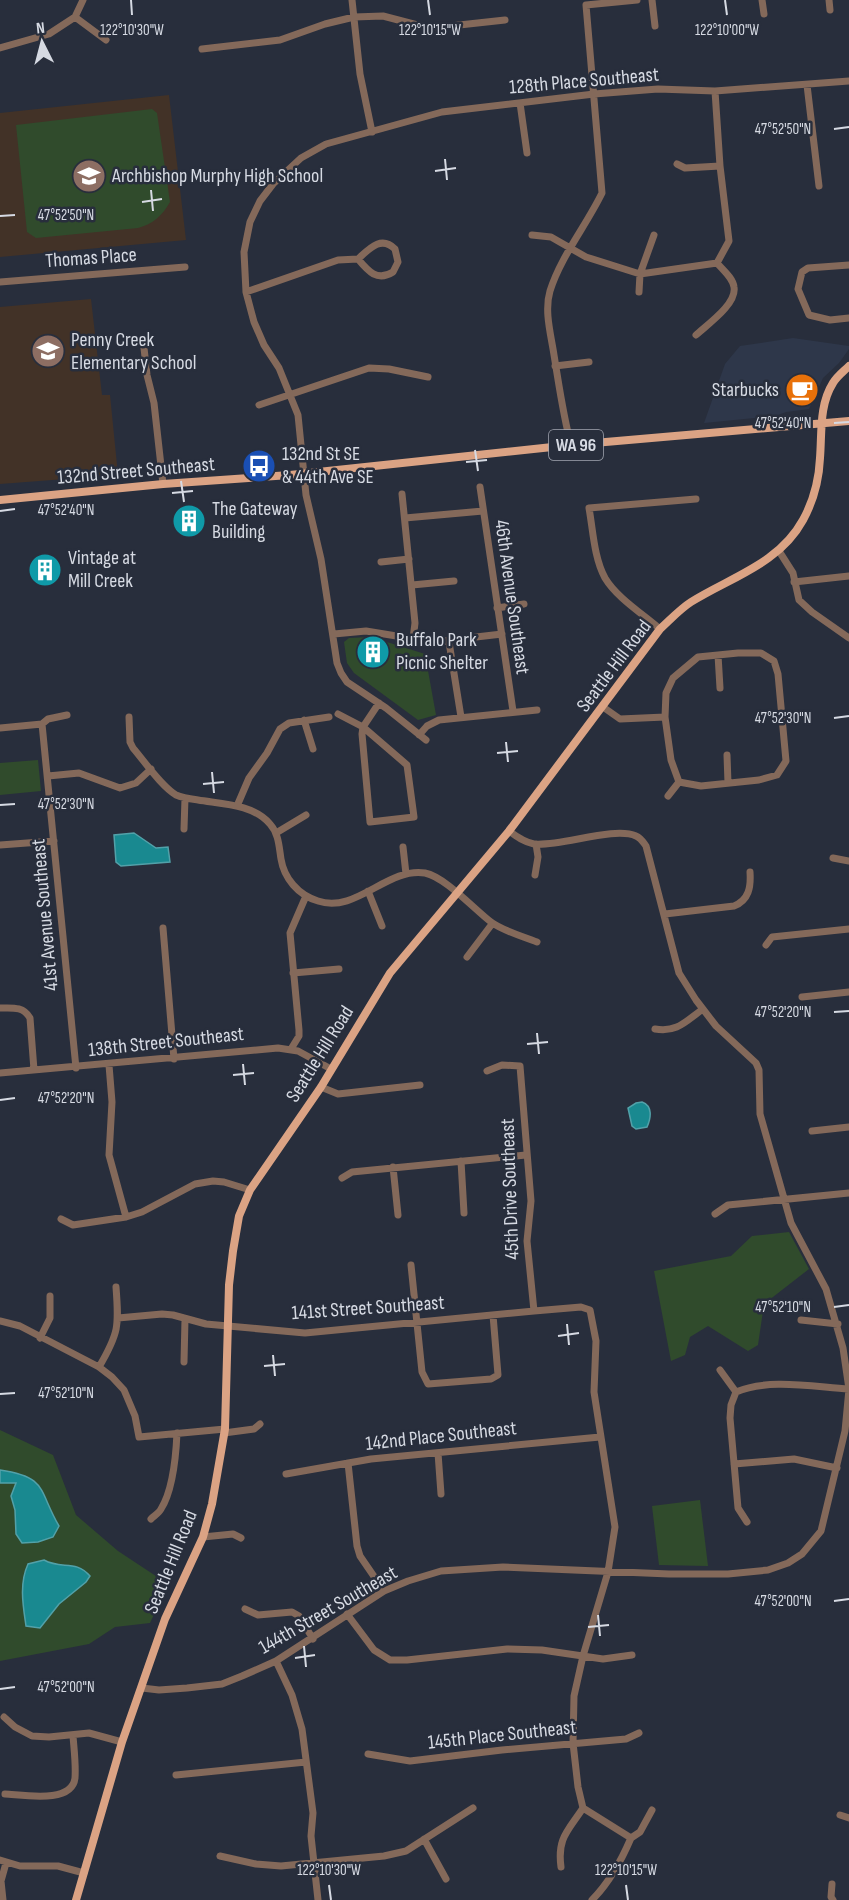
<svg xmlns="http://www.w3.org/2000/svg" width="849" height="1900" viewBox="0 0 849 1900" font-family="'Sofia Sans Condensed',sans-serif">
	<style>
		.built { fill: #2e374a }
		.education { fill: #423227 }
		.green { fill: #304b2c }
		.water { fill: #198990; stroke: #52a1a9; stroke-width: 1.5 }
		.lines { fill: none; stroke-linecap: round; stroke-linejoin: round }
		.minor { stroke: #84695a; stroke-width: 7 }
		.major { stroke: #dba384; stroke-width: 8 }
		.ticks { fill: none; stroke: #d6dae3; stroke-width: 2 }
		.labels { text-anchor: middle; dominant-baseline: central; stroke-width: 5; stroke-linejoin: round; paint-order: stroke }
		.shield { fill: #282e3c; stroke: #a2a6b1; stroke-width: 1.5 }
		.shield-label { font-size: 18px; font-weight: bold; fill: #d6dae3 }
		.street-label { font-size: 20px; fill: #d6dae3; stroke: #282e3c }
		.poi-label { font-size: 20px; fill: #d6dae3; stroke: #282e3c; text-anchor: start }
		.ticks-label { font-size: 15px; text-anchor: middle; fill: #d6dae3; stroke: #282e3c; stroke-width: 5; stroke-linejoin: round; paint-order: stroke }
	</style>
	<rect width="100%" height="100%" fill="#282e3c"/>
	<!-- built -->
	<path class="built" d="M793 338 849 346V349L839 363 823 378 809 409 786 412 775 416 704 423 725 364 740 346Z"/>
	<!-- education -->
	<path class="education" d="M169 95 186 240 0 257V113Z
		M91 299 102 395H110L118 475 0 484V307Z"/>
	<!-- green -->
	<path class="green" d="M152 109 157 113 170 202C162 216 153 224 138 228L36 238 27 232 16 125Z
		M371 637 425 654 436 715 418 720 354 673 347 663 344 642 349 638Z
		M38 760 41 791 0 795V763Z
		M789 1232 809 1269 764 1304 758 1345 748 1351 708 1326 690 1337 685 1355 671 1361 654 1271 731 1256 752 1236Z
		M0 1430 53 1455 76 1515 118 1551 168 1584 150 1623 115 1627 89 1644 0 1661Z
		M700 1500 708 1566 659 1565 652 1506Z"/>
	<!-- water -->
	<path class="water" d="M134 833 156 848 168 847 170 862 121 866 116 862 114 835Z
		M642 1102C653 1106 651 1118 647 1127L636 1129 632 1126 628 1108 636 1103Z
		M0 1470C48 1477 38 1490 59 1526L53 1537 38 1542 22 1543 16 1534 15 1510 11 1496 16 1483H0Z
		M44 1560C62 1570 75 1559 90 1576L86 1582 59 1604 40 1628 26 1626C23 1605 19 1584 28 1564Z"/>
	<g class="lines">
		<!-- minor -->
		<path class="minor" d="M83 0 75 17 106 40
			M352 0 360 74 372 132
			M652 0 655 26
			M762 0 764 14
			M829 0 830 10
			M0 48 49 34 75 17
			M202 49 280 40 325 24 354 17 383 16 425 27H441L505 20
			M807 85 819 186
			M520 103 527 153
			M677 164 685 168 720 166
			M532 235 551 237 586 257 640 274 717 263
			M849 265 808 268 802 272 798 289 809 315 830 320 849 318
			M0 282 185 267
			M246 292 338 260 358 259C368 271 377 282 393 272L398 262 395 249C381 235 369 249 358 259
			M639 292 640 274 654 235
			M696 335C708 324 737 304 734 287 733 278 723 270 717 263L729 241 720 166 715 91
			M143 339 147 375 154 403 163 484
			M555 366 589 362
			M259 405 369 368 389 369 428 377
			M571 445C563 415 559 385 554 355 551 335 544 311 550 291 561 256 586 226 602 193L586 5 637 0
			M480 487 513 711
			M402 494 415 623 413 639
			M405 518 483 511
			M779 551 793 573 799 600 812 612 849 638
			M381 562 409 559
			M794 582 849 576
			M412 585 454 581
			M497 608 524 604
			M660 629C643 614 617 598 605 578 594 558 593 530 589 508L696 499
			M334 634 366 631 433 642 502 634
			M449 642 461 717
			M718 655 720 688
			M603 707 620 719 665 717
			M338 714 363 727 407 765 414 817 370 822 362 734 363 727 379 703
			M129 717 130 742 133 748C145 762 161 786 176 795 183 798 191 799 198 800 222 804 253 804 270 824 279 834 279 847 281 859 284 878 298 895 318 901 356 914 387 867 425 873 445 877 474 909 491 922 503 931 522 936 537 942
			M304 720 313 749
			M42 724 76 1068
			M0 728 42 724 48 719 67 715
			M419 735 427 726 439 720 537 710
			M426 740 386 708 347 682 341 673 337 663 321 559 306 495 298 415 279 368 264 345 254 322 246 292 244 252 250 222 260 201 273 184 301 158 326 144 442 112 594 94 658 89 715 91 849 81
			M727 755 728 783
			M48 776 79 773 120 788 136 783 151 769
			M668 796 679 782 671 760 665 717 666 693 673 678 698 657 738 653H761L774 661 778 674 786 761 777 775 759 780 701 786 679 782
			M237 806 249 778 267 753 280 729 289 723 329 717
			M184 829 185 798
			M276 833 306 815
			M0 845 54 841
			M403 847 406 874
			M833 858 849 861
			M535 875 538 857 536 844
			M368 891 382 926
			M665 914 734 906C749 900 751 887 750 872
			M163 928 174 1059
			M766 945 772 937 849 929
			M467 957 492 924
			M293 973 339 969
			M802 997 849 992
			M0 1008C12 1008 23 1006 30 1018L34 1070
			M655 1029C677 1033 686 1021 703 1009
			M291 1049 299 1036V1030L290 933 306 896
			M109 1065 112 1102 109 1155 126 1217
			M487 1071 502 1065 520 1066 531 1201 527 1241 534 1311
			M0 1073 278 1048 298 1051 331 1069
			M321 1087 338 1094 420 1085
			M812 1131 849 1127
			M461 1161 464 1213
			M393 1167 398 1215
			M342 1178 352 1172 526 1155
			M715 1214 728 1205 849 1193
			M61 1219 73 1225 126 1217 142 1212 195 1184 213 1181 224 1182 250 1190
			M411 1265 422 1372 428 1384 491 1379 498 1375 493 1315
			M118 1318 162 1314 173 1315 206 1324 305 1333 534 1311 581 1307 590 1310 596 1341 594 1392 615 1527 608 1572 583 1656 574 1696 573 1743 578 1787 583 1808 631 1838
			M801 1320 838 1324
			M0 1321 20 1326 99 1367 112 1377 124 1390 135 1416 139 1437 225 1429
			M40 1338 50 1318V1296
			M184 1362 185 1319
			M99 1367C119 1333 119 1326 116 1287
			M720 1370 736 1392 731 1405 730 1418 738 1508 747 1522
			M736 1392C768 1378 814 1387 849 1389
			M224 1433 254 1429 260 1424
			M438 1453 441 1494
			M348 1463 357 1546 360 1556 384 1591
			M734 1464 794 1459 837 1468
			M286 1474 371 1459 600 1437
			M151 1519C154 1516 159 1513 161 1509 173 1490 176 1455 177 1433
			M203 1537 233 1534 241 1538
			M245 1609 258 1615 292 1612 299 1616 313 1639
			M347 1614 374 1650 390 1660H407L507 1649 542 1650 603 1659 632 1655
			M276 1661 292 1695 302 1729 313 1813 311 1836 318 1900
			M142 1688 159 1690 187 1688 222 1684 242 1676 276 1661 384 1591 408 1581 441 1571 503 1567 669 1574H728L768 1570 788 1563 802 1554 821 1531 845 1431 849 1389 843 1348 826 1289 791 1223 760 1114 759 1070 756 1063 716 1026 696 1000 679 973 646 846C643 842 641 838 636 836 614 826 560 847 534 844 524 842 517 837 509 831
			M4 1717 15 1727 32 1736 49 1737 89 1733 122 1742
			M368 1754 410 1761 502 1750 626 1739 639 1733
			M176 1775 306 1762
			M5 1794C24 1795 72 1804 75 1778 76 1764 74 1749 73 1736
			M840 1815 849 1818
			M631 1838 640 1832 652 1810
			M424 1839 446 1879
			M220 1856 256 1864 281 1866 384 1856 406 1851 473 1808
			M0 1860 20 1866H58L84 1873
			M561 1867C557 1838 568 1831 583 1808
			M832 1884 831 1897 833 1900
			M3 1900 1 1881 6 1863
			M592 1900C608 1884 622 1859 631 1838"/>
		<!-- major -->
		<path class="major" d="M0 500 163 484 290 475 571 445 849 421
			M76 1900 122 1742 165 1619 203 1537 212 1504 225 1429 229 1285 233 1251 239 1216 250 1190 321 1087 390 973 509 831 660 629C670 620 680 609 691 602 731 577 779 564 803 520 814 500 819 480 820 458 822 433 819 405 833 383 837 376 844 371 849 366"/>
	</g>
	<!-- ticks -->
	<path class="ticks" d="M131 0 132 15M428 0 430 15M725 0 727 15M834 129 849 127M445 159 447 180M435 171 456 168M151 190 153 211M142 202 162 199M0 216 15 215M834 423 849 422M475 450 478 471M466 462 487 460M181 481 184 502M172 493 193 491M0 511 15 509M834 718 849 716M506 742 508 762M497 753 518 751M212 772 214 793M203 784 224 782M0 805 15 804M834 1012 849 1011M537 1033 539 1054M527 1044 548 1042M243 1064 245 1085M233 1075 254 1073M0 1100 15 1098M834 1307 849 1305M567 1324 569 1345M558 1336 579 1333M273 1355 275 1376M264 1366 285 1364M0 1394 15 1393M834 1601 849 1599M598 1615 600 1636M588 1627 609 1625M304 1646 306 1667M295 1658 315 1655M0 1689 15 1687M329 1885 331 1900M626 1885 628 1900"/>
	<!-- icons -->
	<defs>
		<symbol id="school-disc" viewBox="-11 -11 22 22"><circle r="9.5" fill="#8d6e63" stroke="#282e3c"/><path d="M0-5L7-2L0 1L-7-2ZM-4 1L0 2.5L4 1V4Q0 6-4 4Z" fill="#fff"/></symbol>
		<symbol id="cafe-disc" viewBox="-11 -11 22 22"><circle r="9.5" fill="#e8710a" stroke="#282e3c"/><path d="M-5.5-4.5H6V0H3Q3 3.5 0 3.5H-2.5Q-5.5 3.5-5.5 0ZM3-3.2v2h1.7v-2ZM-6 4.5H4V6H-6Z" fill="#fff"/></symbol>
		<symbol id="bus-disc" viewBox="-11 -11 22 22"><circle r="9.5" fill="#1a4fb4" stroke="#282e3c"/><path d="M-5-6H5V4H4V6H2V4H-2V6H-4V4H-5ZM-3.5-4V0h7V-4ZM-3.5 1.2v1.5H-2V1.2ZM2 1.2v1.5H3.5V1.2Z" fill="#fff"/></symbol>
		<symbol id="building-disc" viewBox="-11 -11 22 22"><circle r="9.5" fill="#0f9aa8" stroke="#282e3c"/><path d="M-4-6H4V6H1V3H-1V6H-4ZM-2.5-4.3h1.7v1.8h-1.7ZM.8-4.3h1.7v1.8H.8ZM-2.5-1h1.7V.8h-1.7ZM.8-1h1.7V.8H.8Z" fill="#fff"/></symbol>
	</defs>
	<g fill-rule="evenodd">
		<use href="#school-disc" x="70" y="157" width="38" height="38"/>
		<use href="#school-disc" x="29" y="332" width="38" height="38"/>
		<use href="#cafe-disc" x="783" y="371" width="38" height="38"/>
		<use href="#bus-disc" x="240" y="447" width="38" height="38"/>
		<use href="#building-disc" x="170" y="502" width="38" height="38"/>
		<use href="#building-disc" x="26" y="551" width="38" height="38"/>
		<use href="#building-disc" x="354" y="633" width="38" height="38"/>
	</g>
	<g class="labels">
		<!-- shield labels -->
		<rect class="shield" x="549" y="430" width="54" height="30" rx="4.5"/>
		<g class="shield-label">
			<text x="576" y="445">WA 96</text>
		</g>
		<!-- street labels -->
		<g class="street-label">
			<text transform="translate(584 81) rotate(-5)">128th Place Southeast</text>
			<text transform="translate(91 258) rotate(-4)">Thomas Place</text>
			<text transform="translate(136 471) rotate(-5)">132nd Street Southeast</text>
			<text transform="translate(512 597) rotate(82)">46th Avenue Southeast</text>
			<text transform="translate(614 666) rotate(-53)">Seattle Hill Road</text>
			<text transform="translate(45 915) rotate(-95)">41st Avenue Southeast</text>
			<text transform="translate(166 1042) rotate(-6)">138th Street Southeast</text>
			<text transform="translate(320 1054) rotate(-58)">Seattle Hill Road</text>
			<text transform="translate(510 1189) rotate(-92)">45th Drive Southeast</text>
			<text transform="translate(368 1308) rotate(-4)">141st Street Southeast</text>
			<text transform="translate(441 1436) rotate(-6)">142nd Place Southeast</text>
			<text transform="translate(171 1562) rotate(-68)">Seattle Hill Road</text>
			<text transform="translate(328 1610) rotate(-30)">144th Street Southeast</text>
			<text transform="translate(502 1735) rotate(-6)">145th Place Southeast</text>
		</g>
		<!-- poi labels -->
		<g class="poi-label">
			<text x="112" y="176">Archbishop Murphy High School</text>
			<text x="71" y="340">Penny Creek<tspan x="71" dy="23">Elementary School</tspan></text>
			<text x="779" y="390" text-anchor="end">Starbucks</text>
			<text x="282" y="454">132nd St SE<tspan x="282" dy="23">&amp; 44th Ave SE</tspan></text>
			<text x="212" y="509">The Gateway<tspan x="212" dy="23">Building</tspan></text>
			<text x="68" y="558">Vintage at<tspan x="68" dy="23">Mill Creek</tspan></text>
			<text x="396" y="640">Buffalo Park<tspan x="396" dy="23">Picnic Shelter</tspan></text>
		</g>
	</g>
	<g class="ticks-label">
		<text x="132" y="35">122°10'30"W</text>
		<text x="430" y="35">122°10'15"W</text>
		<text x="727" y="35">122°10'00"W</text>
		<text x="783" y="134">47°52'50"N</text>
		<text x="66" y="220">47°52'50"N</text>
		<text x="783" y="428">47°52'40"N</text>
		<text x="66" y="515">47°52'40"N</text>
		<text x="783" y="723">47°52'30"N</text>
		<text x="66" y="809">47°52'30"N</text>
		<text x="783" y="1017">47°52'20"N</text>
		<text x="66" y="1103">47°52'20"N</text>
		<text x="783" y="1312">47°52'10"N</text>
		<text x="66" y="1398">47°52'10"N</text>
		<text x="783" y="1606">47°52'00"N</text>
		<text x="66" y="1692">47°52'00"N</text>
		<text x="329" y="1875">122°10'30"W</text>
		<text x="626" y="1875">122°10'15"W</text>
	</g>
	<!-- north arrow -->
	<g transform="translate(42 42) rotate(354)" stroke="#282e3c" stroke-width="4.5" paint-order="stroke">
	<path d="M0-4.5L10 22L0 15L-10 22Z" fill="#d6dae3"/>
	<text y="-9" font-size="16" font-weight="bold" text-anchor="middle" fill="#d6dae3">N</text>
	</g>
</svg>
